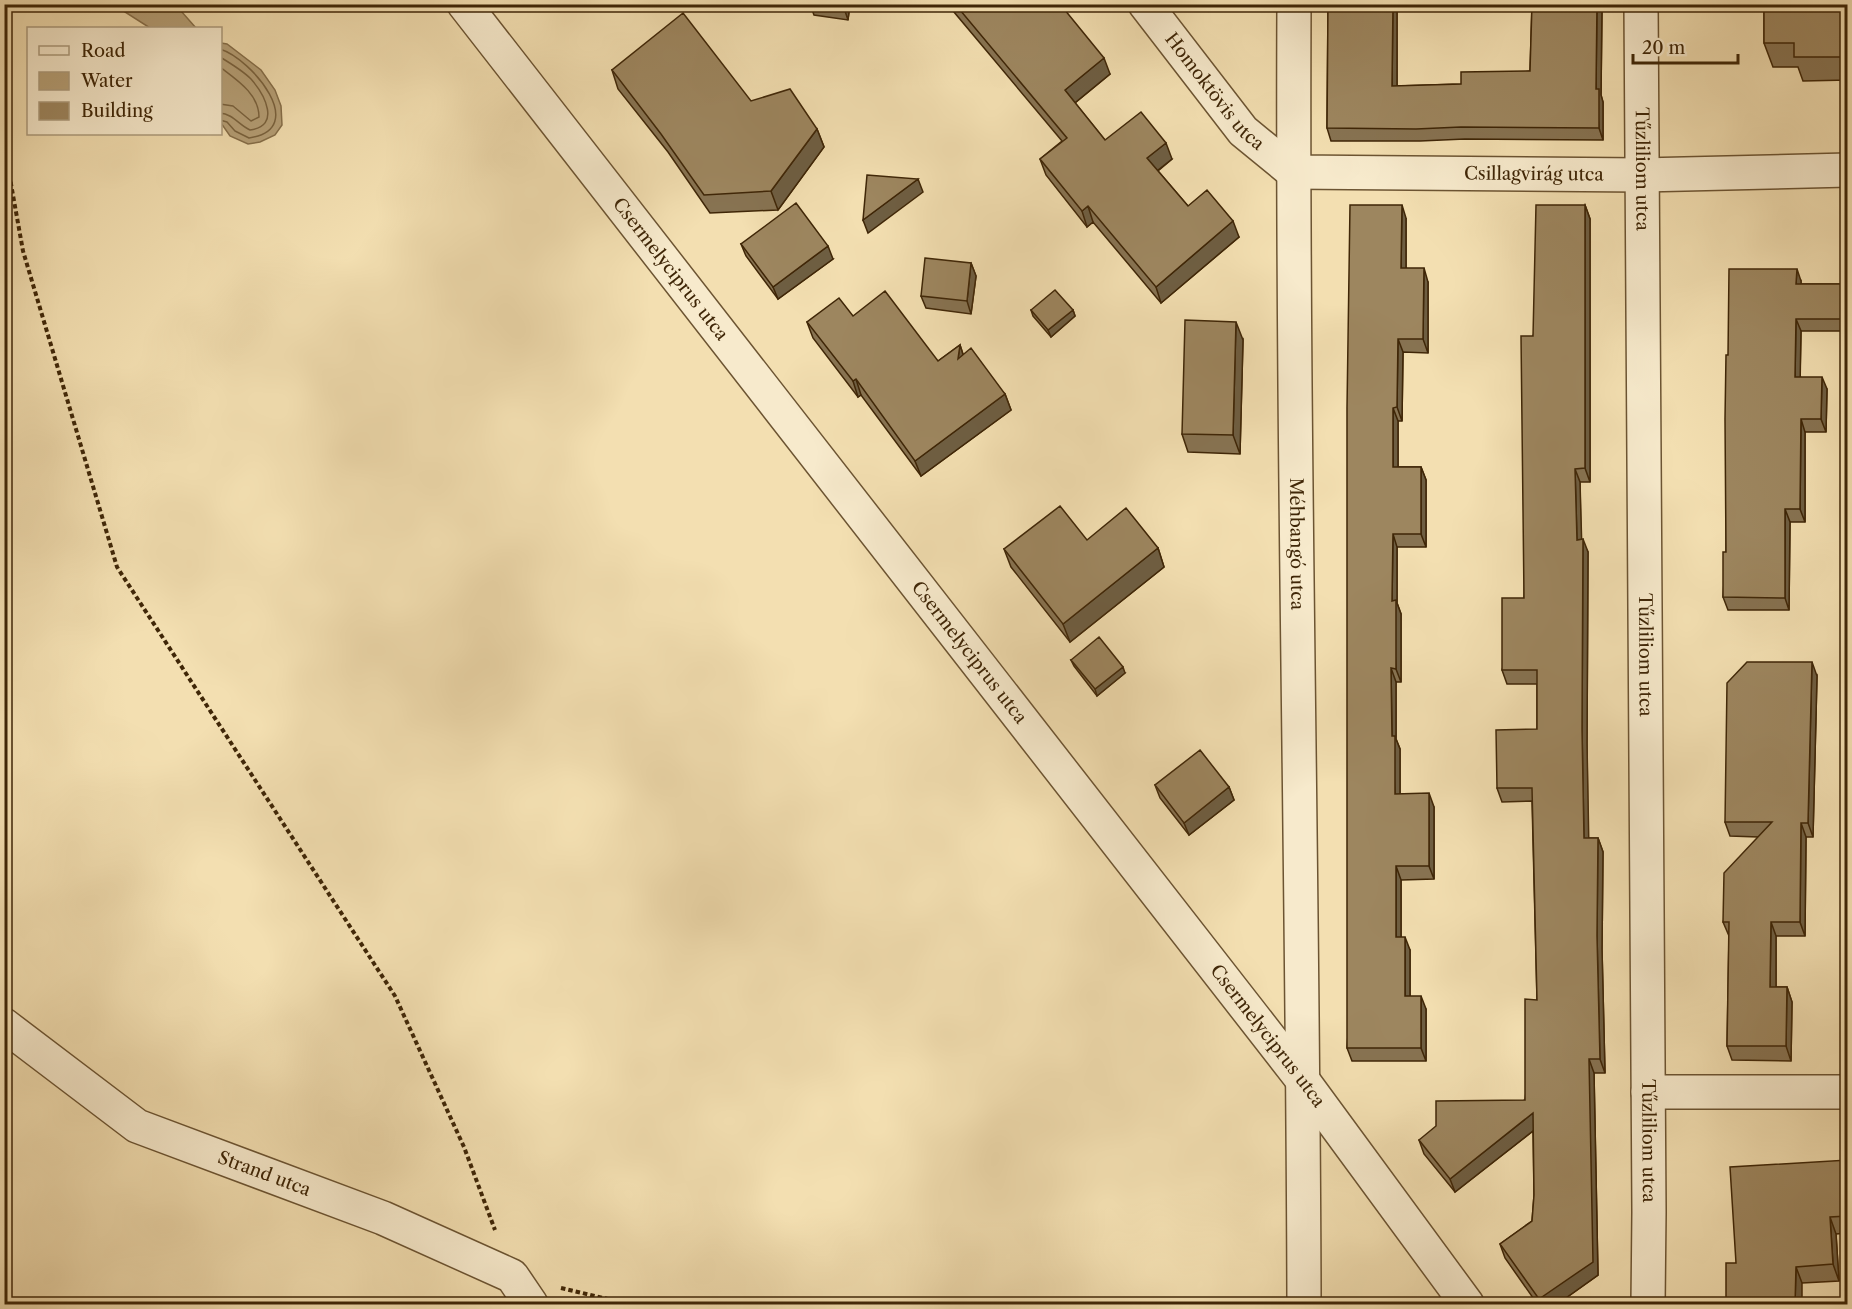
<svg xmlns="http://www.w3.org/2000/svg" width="1852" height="1309" viewBox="0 0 1852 1309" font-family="'Libre Caslon Text',serif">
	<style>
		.water { fill: #b6a077; stroke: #866f4a; stroke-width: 1.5 }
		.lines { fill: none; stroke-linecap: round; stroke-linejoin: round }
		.shore { stroke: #7a633f; stroke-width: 1.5 }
		.minor-casing { stroke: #6c5432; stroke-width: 36 }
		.path { stroke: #3f2607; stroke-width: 4; stroke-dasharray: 4.5 3; stroke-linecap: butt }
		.minor { stroke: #f7eacc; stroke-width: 33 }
		.wall { fill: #877352; stroke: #3f2607; stroke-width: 1.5 }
		.shaded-wall { fill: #6e5e42; stroke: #3f2607; stroke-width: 1.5 }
		.building { fill: #9d865f; stroke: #3f2607; stroke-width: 1.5 }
		.labels { text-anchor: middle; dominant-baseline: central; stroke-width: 4.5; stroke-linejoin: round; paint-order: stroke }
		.street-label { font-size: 18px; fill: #3f2607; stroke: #f7eacc }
	</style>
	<rect width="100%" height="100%" fill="#f3dfb1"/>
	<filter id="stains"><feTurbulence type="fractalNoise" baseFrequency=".00333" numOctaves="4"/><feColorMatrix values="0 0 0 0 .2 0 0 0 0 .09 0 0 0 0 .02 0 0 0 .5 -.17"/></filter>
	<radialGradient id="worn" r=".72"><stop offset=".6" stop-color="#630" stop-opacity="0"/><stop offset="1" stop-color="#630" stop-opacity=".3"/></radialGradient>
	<!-- water -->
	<path class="water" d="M114 5H180L181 11 196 28H150Z
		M221 43 227 44 261 70 275 90 281 106 282 125 275 135 260 142 248 144 230 136 221 123Z"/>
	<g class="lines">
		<!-- shore -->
		<path class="shore" d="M220 49C252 59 310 129 249 138L235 131 227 122 220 120
			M220 57C230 63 243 71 251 79 265 95 281 126 250 130 239 125 233 114 220 113
			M220 67C237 80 259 94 259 117L251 121 233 106 220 104"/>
		<defs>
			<g id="minor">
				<path id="s1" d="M464 4 1304 1082 1467 1304"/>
				<path id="s2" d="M1145 4 1243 131 1293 172 1642 175 1848 170"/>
				<path id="s3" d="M1294 4C1292 438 1303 871 1304 1304"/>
				<path id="s4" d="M1641 4 1649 1212 1648 1304"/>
				<path id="s5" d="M4 1025 137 1126 383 1218 512 1276 531 1304"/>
				<path d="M1648 1092H1848"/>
			</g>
		</defs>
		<!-- minor casing -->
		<use href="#minor" class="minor-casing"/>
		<!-- path -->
		<path class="path" d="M4 145 23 251 117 567 395 996 464 1147 495 1230
			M561 1288 629 1304"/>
		<!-- minor -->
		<use href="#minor" class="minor"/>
	</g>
	<!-- wall -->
	<path class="wall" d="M810 4H850L848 20 814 15Z
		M951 4H1060L1110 74 1075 103 1105 140 1172 159 1158 171 1188 206 1239 237 1161 303 1093 222 1087 227 1046 175 1040 159 1062 141 954 12Z
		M1328 4H1397V86L1461 84 1530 71 1532 4H1603V8H1602L1601 95 1603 102V140L1465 139 1420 141H1331L1327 128Z
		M1764 4H1811V8H1848V80L1803 81 1798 67H1773L1764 43Z
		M612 70 751 101 817 129 824 147 778 210 710 213 668 152 618 89Z
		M1585 205 1590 219V482H1580L1581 539 1588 552 1587 743 1588 838H1598L1603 852 1602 949 1605 1073H1594L1598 1275 1556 1305H1538L1505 1258 1500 1244 1532 1221 1534 1195 1533 1131 1455 1192 1424 1154 1419 1140 1525 1100 1537 1000 1532 801 1502 802 1497 788 1537 729V684H1507L1502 670 1524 598 1533 336Z
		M1406 218V268L1428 282V353L1403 352 1402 421H1398V467H1421L1426 480V547H1397V603L1401 614V682H1396V739L1400 749V794L1434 807V879L1401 880V937L1410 950V996L1426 1009V1061H1352L1347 1048Z
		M741 244 833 259 778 299 746 256Z
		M971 263 976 276 971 314 926 308 921 296Z
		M1801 281V284H1848V331H1801L1800 377 1827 389 1826 432H1805V522H1790L1789 610H1728L1723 597 1726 552 1728 355Z
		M1031 310H1073L1075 316 1051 337 1033 316Z
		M853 316 938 361 960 345 963 354 1005 394 1011 410 921 476 861 395 858 397 813 338 807 322Z
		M1243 340 1240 454 1188 452 1182 434Z
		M1087 540 1158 548 1164 567 1070 642 1011 567 1004 549Z
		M1071 660 1125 673 1097 696 1074 666Z
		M1817 676 1813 837H1806L1805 936H1776V987H1787L1792 1002 1791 1061 1732 1060 1727 1046 1729 936 1723 922 1758 837 1730 836 1725 822Z
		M1155 785 1229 787 1234 800 1189 835 1160 798Z
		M1848 1160V1233L1836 1234 1839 1281 1802 1283 1736 1263Z"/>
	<!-- shaded-wall -->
	<path class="shaded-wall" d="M844 4H850L848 20 844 8Z
		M1206 4H1216L1209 11Z
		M1393 4H1397V99L1392 86Z
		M1597 4H1601L1602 8 1601 95 1603 102V140L1599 128 1596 89Z
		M1803 4H1811V31L1803 8Z
		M1104 58 1110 74 1071 106 1065 90Z
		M817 129 824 147 778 210 771 191Z
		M1166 143 1172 159 1153 174 1147 158Z
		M918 179 923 192 868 233 863 220Z
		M1402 205 1406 218V281L1401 268Z
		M1585 205 1590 219V482L1585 468Z
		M1088 206 1093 222 1087 227 1082 211Z
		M1233 221 1239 237 1161 303 1156 287Z
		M828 246 833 259 778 299 773 287Z
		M971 263 976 276 971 314 967 301Z
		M1424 268 1428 282V353L1423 339Z
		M1797 269 1801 281V296L1796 284Z
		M1073 310 1075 316 1051 337 1048 330Z
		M1796 319 1801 331 1800 389 1795 377Z
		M1236 322 1243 340 1240 454 1233 435Z
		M1398 339 1403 352 1402 421 1397 407Z
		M960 345 965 361 958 359Z
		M1822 377 1827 389 1826 432 1821 419Z
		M856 379 861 395 858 397 853 381Z
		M1005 394 1011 410 921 476 915 461Z
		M1393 408 1398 421V480L1393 467Z
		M1801 419 1805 432V522L1800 509Z
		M1421 467 1426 480V547L1421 534Z
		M1575 469 1580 482 1582 553 1577 540Z
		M1785 509 1790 522 1789 610 1785 598Z
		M1393 534 1397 547V603L1401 614V682L1396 669 1392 601Z
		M1583 539 1588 552 1587 743 1589 852 1584 838 1582 729Z
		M1158 548 1164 567 1070 642 1063 624Z
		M1812 662 1817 676 1813 837 1808 823Z
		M1123 667 1125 673 1097 696 1095 689Z
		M1391 668 1396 682V739L1400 749V807L1395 794 1392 736Z
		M1229 787 1234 800 1189 835 1184 823Z
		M1429 793 1434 807V879L1429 866Z
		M1801 823 1806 837 1805 936 1800 922Z
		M1598 838 1603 852 1602 949 1605 1073 1600 1059 1597 936Z
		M1396 866 1401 880V951L1396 937Z
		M1771 922 1776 936V1001L1770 987Z
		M1405 937 1410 950V1009L1405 996Z
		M1787 987 1792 1002 1791 1061 1786 1046Z
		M1421 996 1426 1009V1061L1421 1048Z
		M1589 1059 1594 1073 1598 1275 1556 1305H1540L1539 1299Z
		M1533 1113 1538 1127 1455 1192 1450 1179Z
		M1830 1217 1836 1234 1839 1281 1833 1264Z
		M1796 1267 1802 1283V1305H1795Z"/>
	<!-- building -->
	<path class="building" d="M823 4H844V8Z
		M955 4H1060L1104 58 1065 90 1105 140 1141 112 1166 143 1147 158 1188 206 1207 190 1233 221 1156 287 1088 206 1082 211 1040 159 1067 138Z
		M1328 4H1393L1392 86 1461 84V72L1530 71 1532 4H1597L1596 89H1599V128L1461 127 1416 129 1327 128Z
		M1764 4H1803V8H1848V57H1794V43H1764Z
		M683 13 751 101 790 89 817 129 771 191 704 195 661 134 612 70Z
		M867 175 918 179 863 220Z
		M796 203 828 246 773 287 741 244Z
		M1350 205H1402L1401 268H1424L1423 339H1398L1397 407 1393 408V467H1421V534H1393L1392 601 1396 600V669L1391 668 1392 736H1395V794L1429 793V866H1396V937H1405V996H1421V1048H1347V408Z
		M1536 205H1585V468L1575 469 1577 540 1583 539 1582 729 1584 838H1598L1597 936 1600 1059H1589L1593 1262 1539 1299 1500 1244 1532 1221 1534 1195 1533 1113 1450 1179 1419 1140 1436 1126V1101L1525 1100V999L1537 1000 1532 788H1497L1496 730 1537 729V670H1502V598H1524L1521 336H1533Z
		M925 258 971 263 967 301 921 296Z
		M1729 269H1797L1796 284H1848V319H1796L1795 377H1822L1821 419H1801L1800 509H1785V598L1723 597V552H1726L1725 419 1726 355H1728Z
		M1055 290 1073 310 1048 330 1031 310Z
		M885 291 938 361 960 345 958 359 971 348 1005 394 915 461 856 379 853 381 807 322 839 298 853 316Z
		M1185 320 1236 322 1233 435 1182 434Z
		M1060 506 1087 540 1126 508 1158 548 1063 624 1004 549Z
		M1099 637 1123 667 1095 689 1071 660Z
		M1747 662H1812L1808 823H1801L1800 922H1771L1770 987H1787L1786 1046H1727L1729 922H1723L1724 873 1772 822H1725L1727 683Z
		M1200 750 1229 787 1184 823 1155 785Z
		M1848 1160V1216L1830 1217 1833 1264 1796 1267 1795 1305H1726V1263H1736L1730 1167Z"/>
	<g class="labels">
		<!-- street labels -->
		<g class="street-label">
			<text stroke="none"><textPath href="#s2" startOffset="112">Homoktövis utca</textPath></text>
			<text stroke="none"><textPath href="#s4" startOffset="165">Tűzliliom utca</textPath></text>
			<text stroke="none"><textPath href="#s2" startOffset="466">Csillagvirág utca</textPath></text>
			<text stroke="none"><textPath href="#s1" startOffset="336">Csermelyciprus utca</textPath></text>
			<text stroke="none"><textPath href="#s3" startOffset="540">Méhbangó utca</textPath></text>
			<text stroke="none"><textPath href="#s1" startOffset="822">Csermelyciprus utca</textPath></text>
			<text stroke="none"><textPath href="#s4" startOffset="651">Tűzliliom utca</textPath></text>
			<text stroke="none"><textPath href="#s1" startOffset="1308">Csermelyciprus utca</textPath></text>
			<text stroke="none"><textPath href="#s4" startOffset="1137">Tűzliliom utca</textPath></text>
			<text stroke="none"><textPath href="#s5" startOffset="303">Strand utca</textPath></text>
		</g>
	</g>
	<!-- margin -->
	<rect width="1852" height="1309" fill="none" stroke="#f3dfb1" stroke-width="24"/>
	<rect x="6" y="6" width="1840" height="1297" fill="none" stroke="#3f2607" stroke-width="3"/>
	<rect x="12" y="12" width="1828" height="1285" fill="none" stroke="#3f2607" stroke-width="1.5"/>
	<!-- legend -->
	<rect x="27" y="27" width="195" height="108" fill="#f7eacc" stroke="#ad9c7d" stroke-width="1.5"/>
	<rect x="39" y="46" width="30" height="9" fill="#f7eacc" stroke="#ad9c7d" stroke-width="1.5"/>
	<text x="81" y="57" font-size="18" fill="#3f2607">Road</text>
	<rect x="39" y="72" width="30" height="18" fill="#b6a077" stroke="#ad9c7d" stroke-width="1.5"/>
	<text x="81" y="87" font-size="18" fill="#3f2607">Water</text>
	<rect x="39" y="102" width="30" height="18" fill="#9d865f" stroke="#ad9c7d" stroke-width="1.5"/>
	<text x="81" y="117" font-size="18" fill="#3f2607">Building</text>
	<!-- scale -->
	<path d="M1633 54v9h105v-9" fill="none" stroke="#3f2607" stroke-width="3"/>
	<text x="1642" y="54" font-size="18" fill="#3f2607" stroke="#f7eacc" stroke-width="4.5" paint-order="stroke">20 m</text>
	<rect width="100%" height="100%" filter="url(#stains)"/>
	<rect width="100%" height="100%" fill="url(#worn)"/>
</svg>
